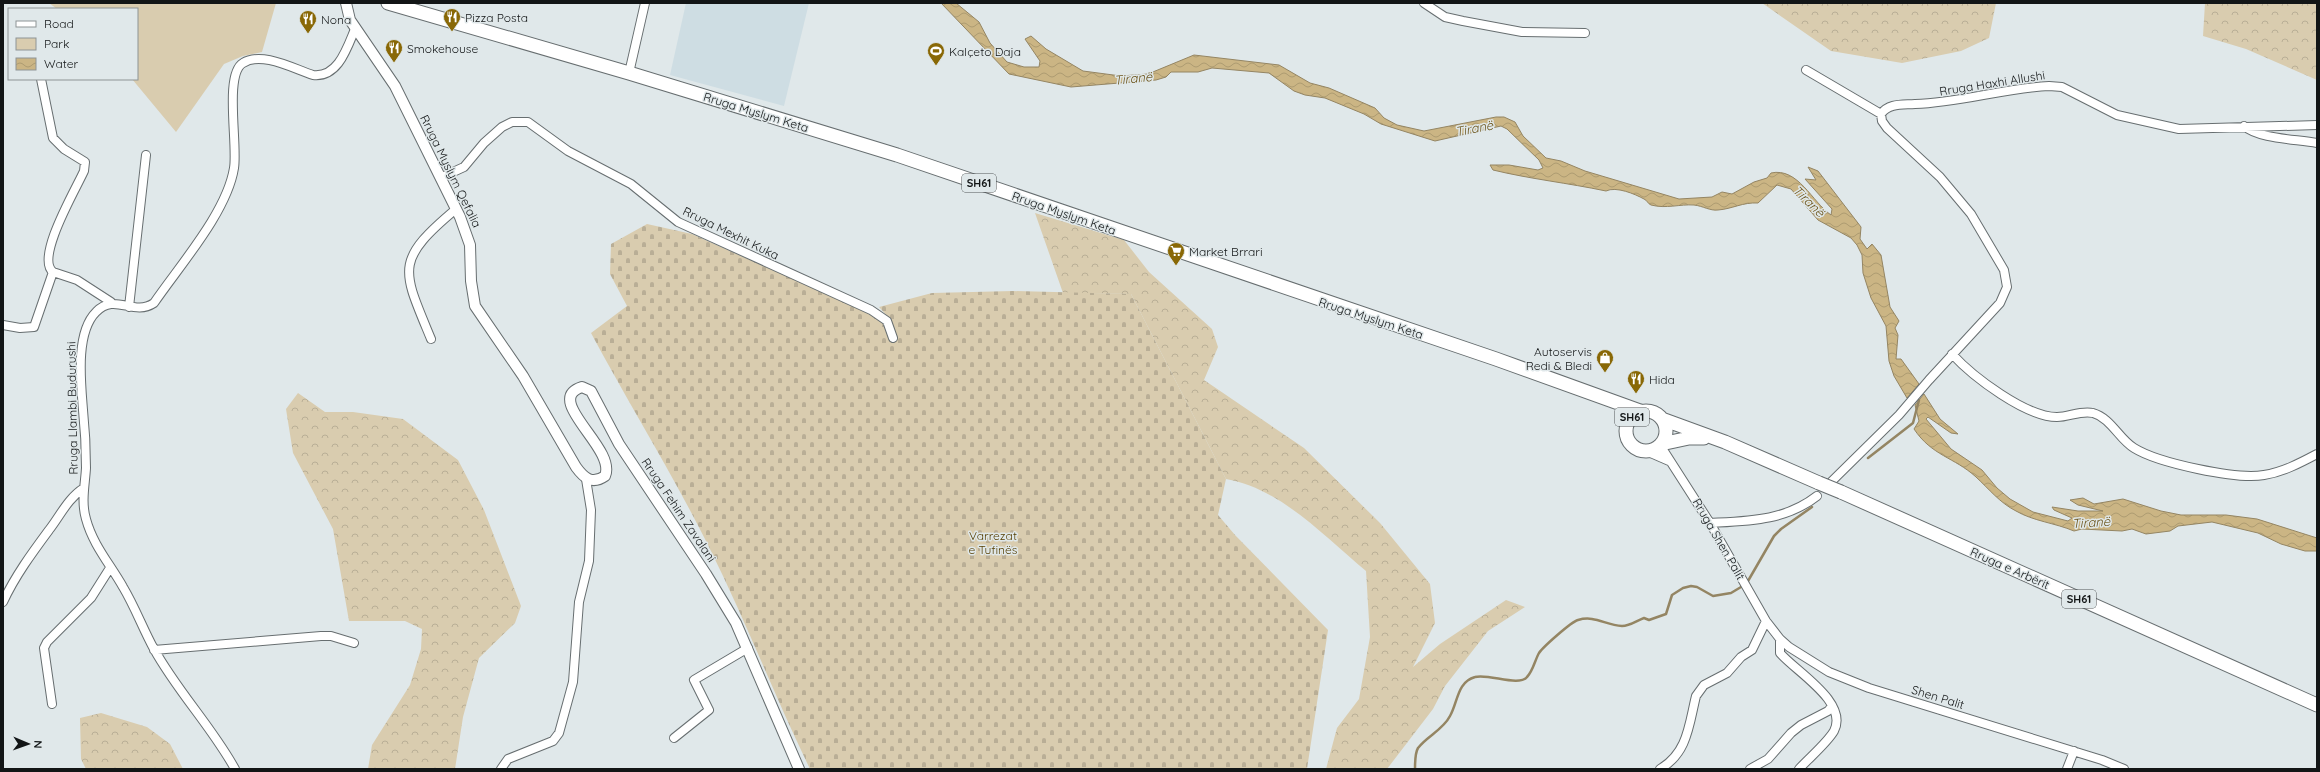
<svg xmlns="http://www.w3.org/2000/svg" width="2320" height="772" viewBox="0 0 2320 772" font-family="Quicksand,sans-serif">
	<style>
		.built { fill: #cedde3 }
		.forest { fill: url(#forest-crowns) }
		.cemetery { fill: url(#cemetery-stones) }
		.green { fill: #d9ccaf }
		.water { fill: url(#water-waves); stroke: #948563 }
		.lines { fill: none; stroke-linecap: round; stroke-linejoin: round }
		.stream { stroke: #948563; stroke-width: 2.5 }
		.minor-casing { stroke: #676e70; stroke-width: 10 }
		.tertiary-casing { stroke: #676e70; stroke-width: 12 }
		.primary-casing { stroke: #676e70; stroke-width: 15 }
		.minor { stroke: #fff; stroke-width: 8 }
		.tertiary { stroke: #fff; stroke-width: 10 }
		.primary { stroke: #fff; stroke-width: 13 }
		.primary-bridge-casing { stroke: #676e70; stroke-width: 15; stroke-linecap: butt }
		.primary-bridge { stroke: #fff; stroke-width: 13 }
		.labels { text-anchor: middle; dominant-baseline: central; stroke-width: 3; stroke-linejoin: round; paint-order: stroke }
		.shield { fill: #e0e8ea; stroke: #505456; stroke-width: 1 }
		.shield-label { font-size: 11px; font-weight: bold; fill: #121516 }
		.poi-label { font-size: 12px; fill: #121516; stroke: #e0e8ea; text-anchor: start }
		.street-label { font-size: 12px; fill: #121516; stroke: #e0e8ea }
		.park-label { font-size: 12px; fill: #553e00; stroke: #e0e8ea }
		.water-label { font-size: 13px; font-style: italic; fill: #6b541b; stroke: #e0e8ea }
	</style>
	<defs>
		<pattern id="forest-crowns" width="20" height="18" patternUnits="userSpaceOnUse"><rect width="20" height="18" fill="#d9ccaf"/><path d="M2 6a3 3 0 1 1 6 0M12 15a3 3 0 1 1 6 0" fill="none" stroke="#b9ae96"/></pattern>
		<pattern id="cemetery-stones" width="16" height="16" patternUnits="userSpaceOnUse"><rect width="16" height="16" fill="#d9ccaf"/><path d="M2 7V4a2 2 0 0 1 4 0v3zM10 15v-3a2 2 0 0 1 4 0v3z" fill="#b9ae96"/></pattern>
		<pattern id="water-waves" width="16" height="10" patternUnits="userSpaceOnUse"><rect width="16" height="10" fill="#cbb584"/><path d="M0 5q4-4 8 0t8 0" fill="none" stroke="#ad9b71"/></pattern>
	</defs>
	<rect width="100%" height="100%" fill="#e0e8ea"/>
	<!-- built -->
	<path class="built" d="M686 3H809L784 106 670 75Z"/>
	<!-- forest -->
	<path class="forest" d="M1762 3H1996L1989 38 1961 51 1902 63 1831 51Z
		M2205 3H2317V80L2246 49 2203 36Z
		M1035 213 1124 240 1149 272 1212 329 1218 347 1204 380 1304 448 1380 523 1430 584 1435 623 1413 667 1440 644 1506 600 1525 607 1488 631 1445 686 1433 709 1387 769H1326L1337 728 1359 699 1370 637 1366 571C1325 537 1280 488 1226 479L1131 294 1063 293Z
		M298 393 325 412H353L403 419 458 460 484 510 521 606 515 623 479 658 463 717 455 769H368L372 745 410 685 421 649 422 629 405 621H349L333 529 293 453 286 409Z
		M101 713 147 727 170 744 183 769H86L81 759 80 718Z"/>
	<!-- cemetery -->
	<path class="cemetery" d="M647 224 692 234 860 309 876 317 896 337 890 319 879 307 932 293 1013 291 1131 294 1226 479 1218 515 1235 535 1328 630 1307 769H810C774 695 745 619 708 545 672 473 629 404 591 333L627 306 610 274 611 244Z"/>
	<!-- green -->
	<path class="green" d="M49 3H276L262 52 243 56 224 64 176 132 132 79H137V9H57Z"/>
	<!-- water -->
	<path class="water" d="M941 3H956L979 22 990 43 1007 62 1024 67H1039L1040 61 1025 39 1031 36 1046 49 1083 71 1121 76 1148 74 1194 55 1279 65 1310 83 1329 88 1375 108 1384 118 1397 125 1424 131 1496 117H1504L1515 122 1523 136 1546 158 1561 161 1585 171 1679 199 1712 197 1722 192 1732 194 1754 182 1767 178 1771 173C1798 167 1812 202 1831 215L1832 209 1805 179 1816 180 1808 167 1818 171 1861 227 1860 239 1867 249 1872 244 1881 255 1890 307 1899 321 1895 328 1898 335 1896 359H1901L1919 384 1907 398 1894 376 1889 361 1886 326 1871 298 1863 273 1862 255 1857 245 1851 238 1818 220 1791 189 1777 185 1758 203C1743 202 1732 209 1718 210 1710 211 1703 206 1694 205 1680 204 1666 209 1651 205 1648 204 1647 200 1644 199 1635 194 1616 186 1606 191 1568 183 1530 179 1493 170L1490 165H1509L1538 170 1543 168 1539 160 1507 129 1501 126 1435 141 1381 124 1364 114 1325 98 1305 95 1294 91 1269 73 1212 68 1198 72H1171L1166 77 1156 80 1071 87 1009 74Z
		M1924 394 1940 419 1958 434 1951 433 1928 417 1926 419 1951 449 1982 470 1997 488 2010 499 2033 512 2068 521 2072 518 2054 510 2052 507 2078 511H2103L2078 505 2070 500 2083 498 2094 504 2123 499 2161 511 2181 515H2226L2257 519 2317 538V551H2305L2281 544 2258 533 2212 522 2178 526 2170 531 2146 534 2132 529 2122 531 2082 529 2074 531C2055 523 2033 521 2016 511 2000 503 1989 489 1976 477 1954 457 1932 456 1914 429L1919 421 1915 405Z"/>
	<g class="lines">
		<!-- stream -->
		<path class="stream" d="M1868 458 1913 423 1919 400
			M1748 581 1774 536 1781 529 1812 507
			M1415 769C1415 763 1415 753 1418 748 1427 736 1443 730 1450 716 1458 702 1457 682 1475 677 1488 673 1519 687 1527 677 1533 671 1535 660 1539 653 1543 647 1571 622 1578 620 1595 615 1605 625 1622 626 1630 626 1636 621 1644 618L1649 620 1666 614 1672 595 1683 588 1691 586 1697 587 1713 596 1731 593 1741 587"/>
		<defs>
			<path id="minor" d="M1424 3 1445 17 1463 21 1522 32 1585 33
				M1806 70 1881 114
				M629 73 645 3
				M41 79 53 138 64 149 85 162 84 171C76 189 35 258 53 272
				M2244 126C2259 139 2296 139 2317 143
				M440 178 464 167 484 143 502 127 512 122H528L568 151 631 184 678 222 871 310 887 321 893 338
				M53 272 77 280 111 302
				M129 307 146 155
				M3 325 20 328 34 327 53 272
				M431 339C402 269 394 261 456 209
				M1952 354C1973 377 2026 417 2057 417 2069 417 2081 410 2093 413 2111 418 2119 439 2134 448 2158 463 2237 480 2264 475 2283 472 2300 463 2317 454
				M1660 445 1710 523 1766 621 1780 639 1789 647 1829 672 1869 688 2102 760 2124 769
				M1646 451 1669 461
				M1831 482 1899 415 1929 380 2000 303 2007 287 2004 270 1971 214 1940 177 1887 128 1882 121 1881 114C1889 103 1902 105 1915 104 1960 103 2004 88 2049 86L2062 87 2117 115 2179 129 2317 125
				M1710 523C1748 521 1785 521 1817 496
				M3 602C15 576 32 553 49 530 60 516 68 498 84 488
				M1780 639V653C1795 671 1849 702 1834 731 1827 743 1809 758 1799 769
				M154 650 321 636H331L354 643
				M52 704 44 648 47 642 91 598 110 568
				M674 738 709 710 694 680 748 648
				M235 769C212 727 177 691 154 649 143 629 135 607 123 587 110 564 93 545 86 519 81 502 85 485 86 468 86 449 85 429 83 410 81 383 75 333 96 312 115 292 133 317 154 303 180 265 227 212 234 168 238 145 224 74 243 63 262 51 294 69 313 75 338 78 347 48 355 29
				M501 769 508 759 553 741 559 733 573 682 579 602 589 561 591 510 586 479
				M1660 769C1688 753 1689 724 1696 696L1704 685 1727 673 1741 657 1752 650 1766 621
				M1750 769 1768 759 1791 733 1801 725 1828 711 1832 706
				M2067 769 2074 751"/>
			<path id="tertiary" d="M346 3 350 20 395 86 460 217 470 245 471 281 475 306 523 376 576 467C584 478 592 485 605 476 617 448 542 400 582 387L591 391 619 444 706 574 736 623 799 769"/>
			<path id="primary" d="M388 3 629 73 897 155 1496 359 1643 412
				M1626 431a20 20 0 1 1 40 0a20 20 0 1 1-40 0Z
				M1662 419 1725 442 1819 483
				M1661 444 1689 438H1704
				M1841 492 2317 705"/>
		</defs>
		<!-- minor casing -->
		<use href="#minor" class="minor-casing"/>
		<!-- tertiary casing -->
		<use href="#tertiary" class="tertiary-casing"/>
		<!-- primary casing -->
		<use href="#primary" class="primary-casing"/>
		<!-- minor -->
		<use href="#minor" class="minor"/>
		<!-- tertiary -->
		<use href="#tertiary" class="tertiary"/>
		<!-- primary -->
		<use href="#primary" class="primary"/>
		<defs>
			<path id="primary-bridge" d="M1819 483 1841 492"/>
		</defs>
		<!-- primary-bridge casing -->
		<use href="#primary-bridge" class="primary-bridge-casing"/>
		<!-- primary-bridge -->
		<use href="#primary-bridge" class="primary-bridge"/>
	</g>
	<!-- icons -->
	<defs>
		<symbol id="restaurant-pin" viewBox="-11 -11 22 30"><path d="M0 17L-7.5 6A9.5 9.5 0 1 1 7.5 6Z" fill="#896806" stroke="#e0e8ea"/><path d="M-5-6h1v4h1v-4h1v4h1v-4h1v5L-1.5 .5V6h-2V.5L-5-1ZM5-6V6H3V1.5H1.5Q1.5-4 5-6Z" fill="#fff"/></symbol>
		<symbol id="stadium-pin" viewBox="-11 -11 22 30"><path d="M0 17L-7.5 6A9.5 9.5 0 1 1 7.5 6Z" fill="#896806" stroke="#e0e8ea"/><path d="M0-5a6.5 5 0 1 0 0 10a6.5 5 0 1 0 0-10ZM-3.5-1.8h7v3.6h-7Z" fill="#fff"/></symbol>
		<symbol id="supermarket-pin" viewBox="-11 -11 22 30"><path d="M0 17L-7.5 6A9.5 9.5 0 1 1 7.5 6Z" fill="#896806" stroke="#e0e8ea"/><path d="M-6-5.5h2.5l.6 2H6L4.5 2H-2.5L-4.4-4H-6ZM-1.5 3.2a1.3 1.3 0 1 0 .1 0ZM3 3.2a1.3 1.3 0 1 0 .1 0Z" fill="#fff"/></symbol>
		<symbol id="shop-pin" viewBox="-11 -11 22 30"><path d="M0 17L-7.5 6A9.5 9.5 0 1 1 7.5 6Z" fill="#896806" stroke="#e0e8ea"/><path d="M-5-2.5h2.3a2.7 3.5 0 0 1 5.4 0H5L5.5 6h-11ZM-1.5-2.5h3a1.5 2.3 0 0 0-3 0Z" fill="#fff"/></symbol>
	</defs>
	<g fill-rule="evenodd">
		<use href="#restaurant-pin" x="442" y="7" width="20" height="27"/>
		<use href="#restaurant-pin" x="298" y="9" width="20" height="27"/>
		<use href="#restaurant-pin" x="384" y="38" width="20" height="27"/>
		<use href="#stadium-pin" x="926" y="41" width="20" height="27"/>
		<use href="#supermarket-pin" x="1166" y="241" width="20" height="27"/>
		<use href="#shop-pin" x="1595" y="348" width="20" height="27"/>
		<use href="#restaurant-pin" x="1626" y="369" width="20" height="27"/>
	</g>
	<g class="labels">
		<!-- shield labels -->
		<g class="shield">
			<rect x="962" y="174" width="34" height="18" rx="3"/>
			<rect x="1615" y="408" width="34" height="18" rx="3"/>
			<rect x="2062" y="590" width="34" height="18" rx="3"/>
		</g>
		<g class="shield-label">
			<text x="979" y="183">SH61</text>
			<text x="1632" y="417">SH61</text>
			<text x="2079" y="599">SH61</text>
		</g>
		<!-- poi labels -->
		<g class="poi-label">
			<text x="465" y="17">Pizza Posta</text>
			<text x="321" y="19">Nona</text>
			<text x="407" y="48">Smokehouse</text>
			<text x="949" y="51">Kalçeto Daja</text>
			<text x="1189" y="251">Market Brrari</text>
			<text x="1592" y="351" text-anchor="end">Autoservis<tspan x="1592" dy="14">Redi &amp; Bledi</tspan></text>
			<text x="1649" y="379">Hida</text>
		</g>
		<!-- street labels -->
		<g class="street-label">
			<text transform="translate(1992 83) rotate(-9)">Rruga Haxhi Allushi</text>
			<text transform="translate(756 112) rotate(17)">Rruga Myslym Keta</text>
			<text transform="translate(451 171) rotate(64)">Rruga Myslym Qefalia</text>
			<text transform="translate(1064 213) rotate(19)">Rruga Myslym Keta</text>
			<text transform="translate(731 233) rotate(26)">Rruga Mexhit Kuka</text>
			<text transform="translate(1371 318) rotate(18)">Rruga Myslym Keta</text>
			<text transform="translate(72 408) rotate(-91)">Rruga Llambi Budurushi</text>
			<text transform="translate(679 510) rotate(56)">Rruga Fehim Zavalani</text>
			<text transform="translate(1719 539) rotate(60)">Rruga Shen Palit</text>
			<text transform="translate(2010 568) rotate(24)">Rruga e Arbërit</text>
			<text transform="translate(1938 697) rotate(17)">Shen Palit</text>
		</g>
		<!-- park labels -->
		<g class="park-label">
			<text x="993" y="535">Varrezat<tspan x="993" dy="14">e Tufinës</tspan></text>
		</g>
		<!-- water labels -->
		<g class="water-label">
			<text transform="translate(1133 78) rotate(-6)">Tiranë</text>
			<text transform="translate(1474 128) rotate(-11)">Tiranë</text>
			<text transform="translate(1809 201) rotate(44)">Tiranë</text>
			<text transform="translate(2091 522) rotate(-4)">Tiranë</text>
		</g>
	</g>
	<!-- border -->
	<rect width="2320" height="772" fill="none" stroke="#121516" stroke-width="8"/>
	<!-- legend -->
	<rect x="8" y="8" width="130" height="72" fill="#e0e8ea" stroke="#8e9495"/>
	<rect x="16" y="21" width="20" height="6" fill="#ffffff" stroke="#8e9495"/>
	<text x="44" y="28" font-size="12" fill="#121516">Road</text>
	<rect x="16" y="38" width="20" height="12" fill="#d9ccaf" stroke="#8e9495"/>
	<text x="44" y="48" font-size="12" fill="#121516">Park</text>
	<rect x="16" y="58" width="20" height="12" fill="url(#water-waves)" stroke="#8e9495"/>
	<text x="44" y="68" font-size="12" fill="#121516">Water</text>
	<!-- north arrow -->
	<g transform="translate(28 744) rotate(92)" stroke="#e0e8ea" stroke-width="3" paint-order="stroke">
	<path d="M0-3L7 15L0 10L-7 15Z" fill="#121516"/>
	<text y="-6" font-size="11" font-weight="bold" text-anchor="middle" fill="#121516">N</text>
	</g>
</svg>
